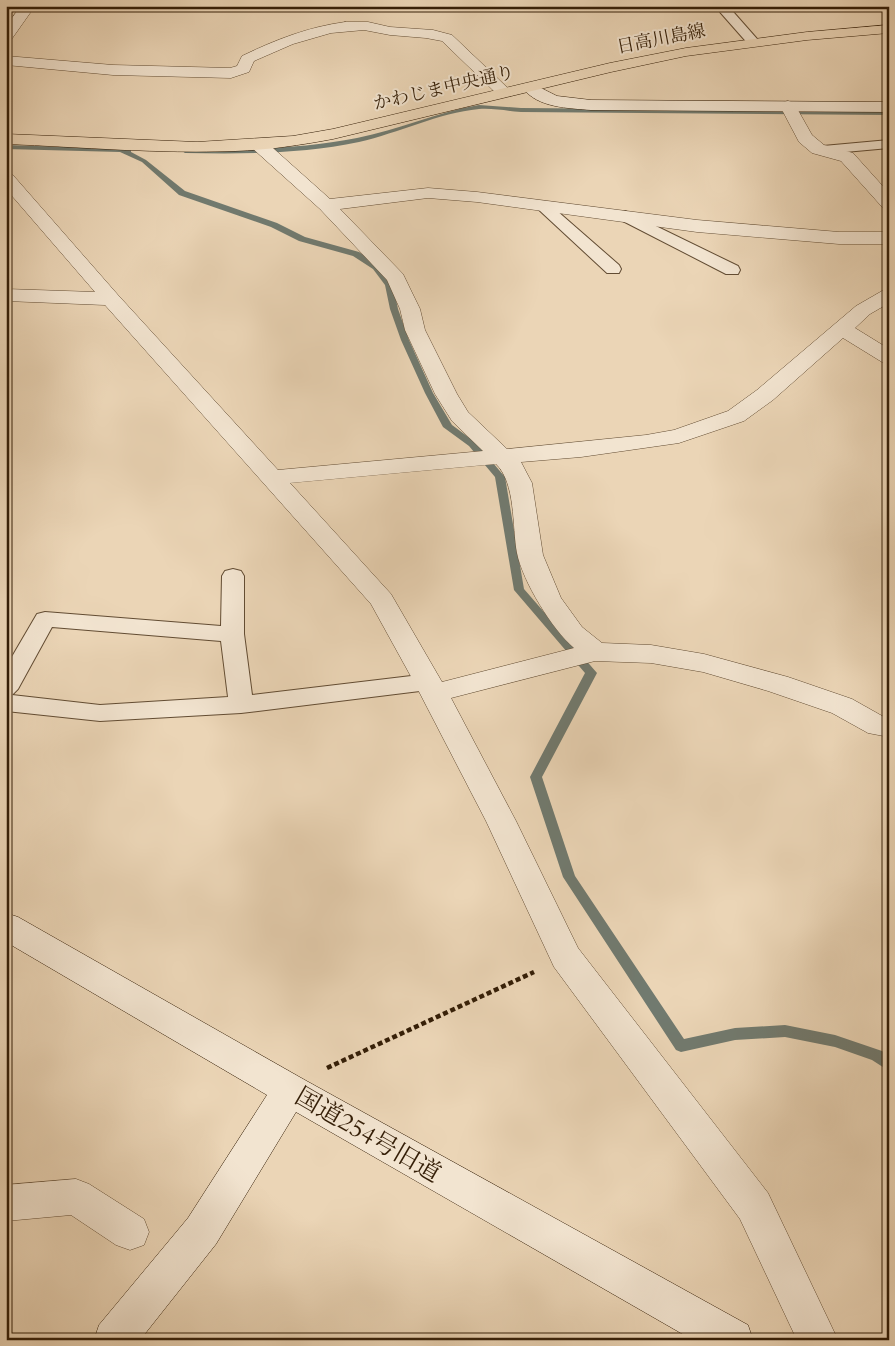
<svg xmlns="http://www.w3.org/2000/svg" width="895" height="1346" viewBox="0 0 895 1346" font-family="Cardo,'Noto Serif JP',serif">
	<style>
		.lines { fill: none; stroke-linecap: round; stroke-linejoin: round }
		.stream { fill: #717a6f; fill-rule: evenodd }
		.lane-casing { stroke: #624c33; stroke-width: 2 }
		.street-casing { stroke: #624c33; stroke-width: 1 }
		.secondary-casing { stroke: #341e07; stroke-width: 1 }
		.primary-casing { stroke: #341e07; stroke-width: 1 }
		.path { stroke: #341e07; stroke-width: 4.5; stroke-dasharray: 5 3; stroke-linecap: butt }
		.lane { fill: #f2e4d0; fill-rule: evenodd }
		.street { fill: #f2e4d0; fill-rule: evenodd }
		.secondary { fill: #f2e4d0; fill-rule: evenodd }
		.primary { fill: #ebd5b6; fill-rule: evenodd }
		.labels { text-anchor: middle; dominant-baseline: central; stroke-width: 4; stroke-linejoin: round; paint-order: stroke }
		.far-street-label { font-size: 18px; fill: #341e07; stroke: #f2e4d0 }
		.near-street-label { font-size: 25px; fill: #341e07; stroke: #f2e4d0 }
	</style>
	<rect width="100%" height="100%" fill="#ebd5b6"/>
	<filter id="stains"><feTurbulence type="fractalNoise" baseFrequency=".004" numOctaves="4"/><feColorMatrix values="0 0 0 0 .2 0 0 0 0 .09 0 0 0 0 .02 0 0 0 .5 -.17"/></filter>
	<radialGradient id="worn" r=".72"><stop offset=".6" stop-color="#630" stop-opacity="0"/><stop offset="1" stop-color="#630" stop-opacity=".3"/></radialGradient>
	<g class="lines">
		<!-- stream -->
		<path class="stream" d="M479 105 521 108 889 111V115L521 112C507 111 493 108 479 109 438 113 399 133 359 142 302 154 243 154 185 153L182 151 185 149C242 150 301 149 357 138 398 130 437 112 479 105Z
			M6 145 131 149V152L146 160 185 191 277 223 305 237 359 252 379 265 393 285 398 309 409 340 433 393 452 425 475 442 505 477 524 589 597 673 542 777 575 876 684 1039 735 1028 785 1025 835 1035 882 1051 889 1056V1071L872 1060 835 1047 785 1037 735 1040 681 1052 676 1050 563 877 530 777 585 673 514 590 495 477 469 446 443 427 425 393 401 340 390 309 385 285 373 269 353 256 299 241 271 227 179 195 142 162 120 152 6 149Z"/>
		<defs>
			<path id="lane" d="M720 6H728L758 40 760 43 758 46H750L720 12 718 9Z
				M889 140V148L823 154 818 153 816 150 818 147 823 146Z
				M543 201 548 203 619 265 621 269 619 273H607L538 209 535 206 538 203Z
				M625 211 738 266 740 270 738 274H726L619 219 617 216 619 213Z
				M233 569 241 571 244 576V634L252 695 428 674 436 676 440 682 436 688 428 690 241 713 100 721 6 711V667L37 614 45 612 221 626 222 576 225 571ZM52 627 221 641 228 697 100 705 12 695 18 689Z"/>
			<path id="street" d="M21 6H35L11 40 6 41V26Z
				M345 22H368L390 27 433 30 452 35 513 93 511 96H499L442 41 426 38 390 35 364 30 331 33 293 44 254 61 249 72 231 78 113 75 6 65V56L113 65 230 68 237 66 242 56C275 40 308 27 345 22Z
				M788 101 794 103 812 135 824 145 853 153 889 193V209L883 208 841 161 812 153 799 142 780 106 782 103Z
				M258 139 264 140 330 199 428 188 477 192 697 220 839 232H889V244H839L697 232 477 202 428 198 340 209 403 274 420 309 425 330 457 394 468 412 507 449 646 435 674 430 728 411 757 390 856 306 882 291 889 289V303L870 314 855 328 889 349V364L882 362 843 338 773 400 744 421 679 443 581 457 521 462 532 483 543 555 561 598 582 627 602 643 651 645 704 654 788 677 852 699 884 717H889V737L868 733 832 713 768 691 703 672 651 663 595 661 451 698 516 821 578 948 768 1193 838 1340H797L740 1219 554 967 486 821 414 682 371 604 105 305 6 301V289L95 292 6 189V173L12 174 118 295 278 470 483 451 452 421 435 394 405 330 400 309 387 280 320 209 252 148 250 144 252 140ZM496 464C516 483 512 526 517 553 523 582 552 629 574 648L442 682 391 594 290 483Z
				M76 1179 89 1184 144 1219 149 1232 144 1245 130 1250 116 1245 71 1215 6 1221V1185Z"/>
			<path id="secondary" d="M531 83 557 96 591 100 889 102V112L591 110C569 108 537 108 523 88L525 85Z
				M6 913 18 917 303 1079 748 1325 753 1340H693L296 1112 216 1244 140 1340H94L99 1325 188 1218 267 1095 6 942Z"/>
			<path id="primary" d="M889 25V33L807 40 686 56 611 72 333 139C301 145 268 150 235 151 159 154 82 147 6 144V134L197 142 293 136 333 129 610 63 686 48 807 32Z"/>
		</defs>
		<!-- lane casing -->
		<use href="#lane" class="lane-casing"/>
		<!-- street casing -->
		<use href="#street" class="street-casing"/>
		<!-- secondary casing -->
		<use href="#secondary" class="secondary-casing"/>
		<!-- primary casing -->
		<use href="#primary" class="primary-casing"/>
		<!-- path -->
		<path class="path" d="M327 1068 534 972"/>
		<!-- lane -->
		<use href="#lane" class="lane"/>
		<!-- street -->
		<use href="#street" class="street"/>
		<!-- secondary -->
		<use href="#secondary" class="secondary"/>
		<!-- primary -->
		<use href="#primary" class="primary"/>
	</g>
	<g class="labels">
		<!-- far-street labels -->
		<g class="far-street-label">
			<text transform="translate(661 39) rotate(-11)">日高川島線</text>
			<text transform="translate(444 88) rotate(-13)">かわじま中央通り</text>
		</g>
		<!-- near-street labels -->
		<g class="near-street-label">
			<text transform="translate(368 1135) rotate(30)">国道254号旧道</text>
		</g>
	</g>
	<!-- margin -->
	<rect width="895" height="1346" fill="none" stroke="#ebd5b6" stroke-width="25"/>
	<rect x="8" y="8" width="880" height="1331" fill="none" stroke="#341e07" stroke-width="2.5"/>
	<rect x="12" y="12" width="870" height="1321" fill="none" stroke="#341e07"/>
	<rect width="100%" height="100%" filter="url(#stains)"/>
	<rect width="100%" height="100%" fill="url(#worn)"/>
</svg>
